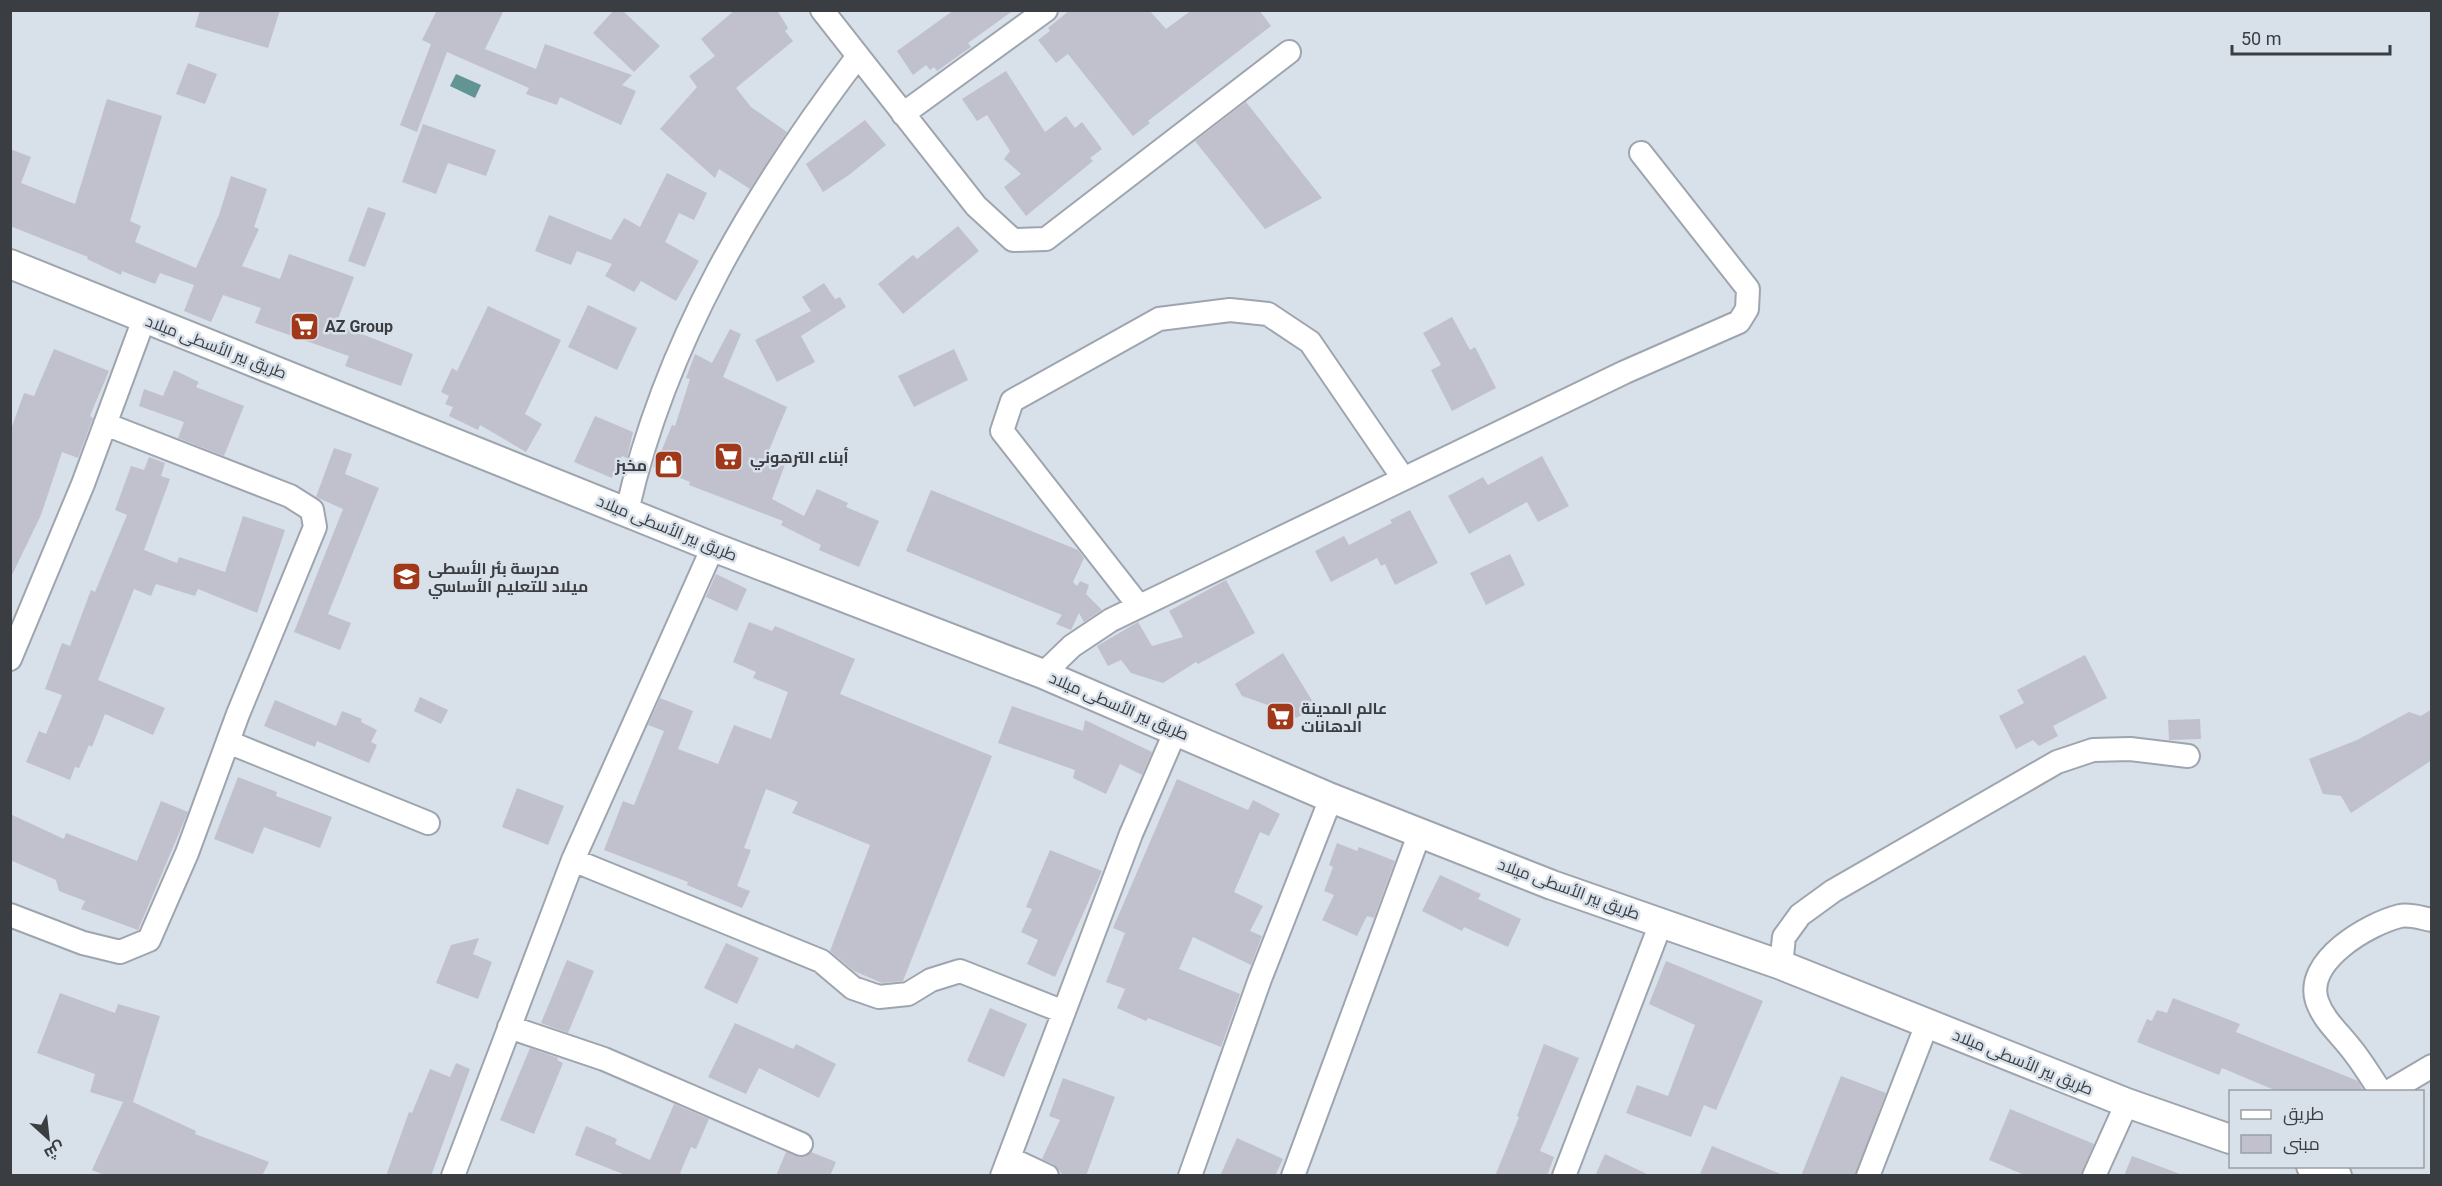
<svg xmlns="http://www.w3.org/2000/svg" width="2442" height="1186" viewBox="0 0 2442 1186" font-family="Roboto,Cairo,sans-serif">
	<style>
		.water { fill: #629494 }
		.building { fill: #c0c1cc }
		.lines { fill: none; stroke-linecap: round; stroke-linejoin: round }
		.minor-casing { stroke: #9ea5af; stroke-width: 26 }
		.major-casing { stroke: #9ea5af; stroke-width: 32 }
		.minor { stroke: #fff; stroke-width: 22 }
		.major { stroke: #fff; stroke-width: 28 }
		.labels { text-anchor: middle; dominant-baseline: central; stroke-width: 5; stroke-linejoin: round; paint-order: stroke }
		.poi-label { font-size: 16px; font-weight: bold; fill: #3a3d41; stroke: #d8e0ea; text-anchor: start }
		.street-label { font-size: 16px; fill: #3a3d41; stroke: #d8e0ea }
	</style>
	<rect width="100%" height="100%" fill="#d8e0ea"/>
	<!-- water -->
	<path class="water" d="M456 74 481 85 475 98 450 86Z"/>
	<!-- building -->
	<path class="building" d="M200 10H280L268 48 195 27Z
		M437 10H504L485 49 536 69 545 44 632 75 622 85 636 91 621 125 560 97 557 105 526 94 529 88 447 52 417 132 400 125 431 44 422 40Z
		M614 10H622L660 46 634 72 593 33Z
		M735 10H777L788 28 785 31 793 41 736 88 751 107 787 132 750 189 719 169 715 178 660 129 697 87 689 76 715 56 701 39Z
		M954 10H1014L968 43 971 47 937 71 934 67 930 70 926 65 913 75 897 51Z
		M1070 10H1149L1166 29 1192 10H1259L1271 26 1148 121 1150 123 1133 136 1068 54 1056 63 1038 40 1050 31 1048 28Z
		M188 63 217 74 205 104 176 94Z
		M1006 71 1045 132 1066 116 1075 128 1082 122 1102 149 1090 158 1093 161 1026 216 1004 187 1021 174 1004 159 1010 151 987 115 977 121 962 99Z
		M107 99 162 116 130 221 141 226 135 242 196 268 219 215 231 176 267 189 254 227 259 229 242 266 280 279 289 254 354 277 336 324 413 354 401 386 345 366 349 356 255 323 261 308 223 295 211 322 184 311 194 285 160 273 155 284 122 271 121 275 87 259 88 257 10 226V149L31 157 21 183 75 204Z
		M1246 102 1322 198 1265 229 1195 141Z
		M865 120 886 145 849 175 823 192 806 164Z
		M423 124 496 150 486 176 448 163 436 194 402 182Z
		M667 173 707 193 694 220 679 213 665 242 699 261 676 301 641 281 634 292 605 276 612 264 577 251 571 265 535 251 549 215 611 240 624 218 640 227Z
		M368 207 386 213 365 267 348 261Z
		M958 226 979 251 903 314 878 284 913 255 917 259Z
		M824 283 835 299 840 297 846 307 801 336 815 362 777 382 755 340 811 311 802 297Z
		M588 305 637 328 617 370 568 347Z
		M488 306 561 340 525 414 542 424 526 452 480 425 478 430 449 416 453 407 445 404 449 396 441 392 452 368 457 371Z
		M1452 317 1470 350 1475 347 1496 388 1452 411 1431 370 1441 365 1423 333Z
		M730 329 741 334 723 377 787 407 767 455 786 462 772 499 804 516 817 489 848 503 846 507 879 521 859 567 819 550 821 545 781 525 783 521 689 485 690 482 653 467 657 451 661 452 672 425 675 426 690 379 686 378 695 354 712 363Z
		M54 349 109 371 90 416 93 418 78 458 62 452 41 515 10 579V432L24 393 34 396Z
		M954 349 968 380 914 407 898 376Z
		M174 370 199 382 196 387 244 406 224 456 178 438 184 422 139 406 144 389 163 396Z
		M595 416 633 432 627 458 622 456 612 478 574 462Z
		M334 448 352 454 345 474 379 488 328 614 351 623 340 650 294 632 343 509 316 497Z
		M1542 456 1569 506 1538 522 1527 502 1469 534 1448 496 1483 477 1488 485Z
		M149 457 165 463 161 476 170 479 144 550 177 563 179 557 225 572 243 516 285 530 257 613 198 589 195 596 156 584 151 596 134 589 98 680 165 708 153 735 105 714 92 747 89 745 79 768 75 767 70 780 26 762 39 731 46 734 62 695 45 689 62 643 70 646 91 590 95 592 127 515 115 510 131 466 144 470Z
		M931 490 1078 550 1084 558 1073 582 1077 586 1080 581 1089 585 1086 594 1102 610 1084 622 1079 613 1071 630 1056 624 1062 615 906 551Z
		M1410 510 1438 563 1395 585 1385 564 1381 566 1377 558 1331 582 1315 551 1344 536 1349 545 1392 523 1390 520Z
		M1510 554 1525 585 1486 605 1470 573Z
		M716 574 747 589 737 611 706 597Z
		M1226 580 1255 633 1198 664 1196 662 1163 683 1131 673 1121 660 1108 666 1097 646 1138 622 1152 646 1183 637 1169 611Z
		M749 622 772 631 775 626 855 659 840 694 992 756 903 981 882 983 854 971 830 951 870 845 792 813 798 802 766 789 744 848 751 850 737 886 750 891 742 908 687 885 688 882 604 850 623 801 634 805 664 731 648 725 660 698 693 711 678 749 718 764 734 725 771 739 788 692 753 678 756 672 733 662Z
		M1283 653 1316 707 1296 718 1279 709 1242 696 1235 684Z
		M2085 655 2107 698 2053 726 2058 736 2039 746 2033 740 2016 749 1999 716 2024 703 2017 690Z
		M420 697 448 710 441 724 414 711Z
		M275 700 336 726 342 711 362 719 361 722 377 730 371 742 377 745 369 763 317 741 315 747 264 726Z
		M1012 706 1083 731 1085 720 1152 752 1142 775 1120 764 1106 794 1073 778 1075 770 998 743Z
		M2432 709V760L2351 813 2341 796 2323 794 2309 759 2357 740 2409 712 2421 716Z
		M2200 719 2201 739 2169 740 2168 720Z
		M238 777 277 792 276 796 332 817 320 848 264 827 253 854 214 839Z
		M1177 779 1248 810 1253 800 1280 814 1269 836 1260 832 1234 892 1263 906 1250 931 1262 936 1251 965 1193 937 1179 969 1240 994 1221 1047 1148 1018 1146 1021 1117 1008 1125 989 1106 982 1125 933 1113 928Z
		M517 788 564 806 548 845 502 827Z
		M161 801 188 812 138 930 81 909 85 901 59 891 56 880 10 860V814L64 839 66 833 137 861Z
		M1337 843 1357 851 1359 847 1395 861 1374 918 1367 916 1357 936 1322 920 1334 895 1324 891 1333 867 1329 865Z
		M1050 850 1102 871 1055 977 1027 964 1038 940 1021 932 1032 909 1026 907Z
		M1440 875 1481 894 1478 899 1521 919 1508 947 1464 927 1462 931 1422 911Z
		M479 938 473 954 492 962 478 999 436 983 451 945Z
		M726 943 759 958 737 1004 704 988Z
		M567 960 594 971 568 1033 541 1023Z
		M1666 961 1763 1001 1716 1110 1704 1105 1691 1137 1626 1113 1637 1085 1668 1096 1695 1025 1649 1004Z
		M60 993 115 1013 118 1004 160 1016 133 1102 196 1131 195 1134 269 1162 262 1176 104 1175 92 1170 123 1102 90 1092 95 1074 37 1053Z
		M2173 998 2240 1024 2236 1032 2358 1081 2364 1092H2279L2222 1068 2219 1075 2137 1042 2147 1019 2152 1021 2157 1010 2167 1013Z
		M990 1008 1027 1024 1004 1077 967 1061Z
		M735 1023 793 1049 796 1044 836 1064 819 1098 759 1068 746 1094 708 1077Z
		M1544 1044 1579 1058 1540 1151 1554 1157 1547 1176H1495L1519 1117 1517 1116Z
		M530 1048 558 1058 557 1060 563 1063 534 1134 500 1120Z
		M456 1063 470 1069 431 1176H386L409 1112 412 1113 430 1069 450 1077Z
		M1841 1076 1886 1093 1855 1176H1801Z
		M1063 1078 1115 1097 1086 1176H1064L1053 1164 1042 1159 1060 1120 1049 1116Z
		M674 1104 709 1119 696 1149 691 1147 680 1173 685 1176H628L575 1155 586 1126 617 1139 615 1144 650 1160Z
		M2010 1109 2094 1144 2081 1176H2027L1989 1160Z
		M1237 1138 1283 1159 1275 1176H1220Z
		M1712 1146 1783 1175V1176H1699Z
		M786 1152 802 1157 811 1152 836 1162 830 1176H776Z
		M1605 1154 1651 1176H1595Z
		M2132 1156 2180 1174 2179 1176H2124Z"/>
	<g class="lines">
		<defs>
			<path id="minor" d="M822 10 976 206 1013 240 1046 239 1289 52
				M903 114 1046 10
				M627 511C665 342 754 193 858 56
				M1139 606 1002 431 1012 401 1159 319 1230 310 1268 314 1310 342 1403 478
				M10 659 83 484 144 319
				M1043 674 1072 646 1111 620 1625 372 1739 322 1747 309 1748 289 1641 153
				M228 742 428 823
				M573 860 821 961 853 988 879 997 908 994 931 980 960 971 1064 1012
				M10 915 83 943 120 952 149 940 187 853 238 714 315 527 312 510 290 496 105 424
				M1781 965 1784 937 1800 915 1833 891 2057 762 2093 750 2130 749 2188 756
				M509 1027 604 1059 801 1144
				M2381 1092C2370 1076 2361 1060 2349 1046 2338 1032 2323 1019 2317 1001 2304 961 2368 924 2400 916 2410 914 2421 918 2432 920
				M2388 1092 2432 1066
				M1009 1158 1047 1176
				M453 1176 573 860 713 547
				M1002 1176 1131 834 1176 730
				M1190 1176 1260 979 1331 798
				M1293 1176 1420 832
				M1564 1176 1661 923
				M1868 1176 1927 1024
				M2094 1176 2127 1103"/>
			<path id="major" d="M10 264 713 547 1043 674 1331 798 1552 885 1781 965 2127 1103 2230 1139
				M2311 1166 2337 1176"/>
		</defs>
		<!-- minor casing -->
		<use href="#minor" class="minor-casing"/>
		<!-- major casing -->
		<use href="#major" class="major-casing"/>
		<!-- minor -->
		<use href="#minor" class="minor"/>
		<!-- major -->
		<use href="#major" class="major"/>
	</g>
	<!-- icons -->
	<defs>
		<symbol id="supermarket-square" viewBox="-11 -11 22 22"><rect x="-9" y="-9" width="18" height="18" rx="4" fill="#a03819" stroke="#d8e0ea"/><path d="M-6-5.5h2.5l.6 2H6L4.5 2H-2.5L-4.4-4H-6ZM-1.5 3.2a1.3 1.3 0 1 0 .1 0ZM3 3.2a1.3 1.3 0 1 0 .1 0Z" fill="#fff"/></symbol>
		<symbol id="shop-square" viewBox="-11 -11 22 22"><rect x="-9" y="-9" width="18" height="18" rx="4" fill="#a03819" stroke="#d8e0ea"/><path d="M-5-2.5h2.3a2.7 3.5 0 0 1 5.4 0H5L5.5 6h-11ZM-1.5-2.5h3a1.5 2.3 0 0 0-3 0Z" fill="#fff"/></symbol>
		<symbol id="school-square" viewBox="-11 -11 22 22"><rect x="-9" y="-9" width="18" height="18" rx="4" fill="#a03819" stroke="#d8e0ea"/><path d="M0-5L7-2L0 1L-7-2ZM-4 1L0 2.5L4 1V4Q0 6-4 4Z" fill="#fff"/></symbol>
	</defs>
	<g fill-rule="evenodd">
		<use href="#supermarket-square" x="288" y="310" width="33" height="33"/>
		<use href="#supermarket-square" x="712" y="440" width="33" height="33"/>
		<use href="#shop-square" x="652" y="448" width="33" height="33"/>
		<use href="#school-square" x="390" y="560" width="33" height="33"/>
		<use href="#supermarket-square" x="1264" y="700" width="33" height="33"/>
	</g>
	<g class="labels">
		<!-- poi labels -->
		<g class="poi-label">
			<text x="325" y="326">AZ Group</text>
			<text x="750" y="457">أبناء الترهوني</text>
			<text x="647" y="465" text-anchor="end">مخبز</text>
			<text x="428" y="568">مدرسة بئر الأسطى<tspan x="428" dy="18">ميلاد للتعليم الأساسي</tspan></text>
			<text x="1301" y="708">عالم المدينة<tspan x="1301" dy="18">الدهانات</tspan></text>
		</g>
		<!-- street labels -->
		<g class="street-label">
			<text transform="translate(216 347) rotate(21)">طريق بير الأسطى ميلاد</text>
			<text transform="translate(667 528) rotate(22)">طريق بير الأسطى ميلاد</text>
			<text transform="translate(1119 706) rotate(23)">طريق بير الأسطى ميلاد</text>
			<text transform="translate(1569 889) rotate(20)">طريق بير الأسطى ميلاد</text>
			<text transform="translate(2023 1062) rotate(22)">طريق بير الأسطى ميلاد</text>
		</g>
	</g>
	<!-- border -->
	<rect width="2442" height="1186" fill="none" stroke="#3a3d41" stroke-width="24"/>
	<!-- legend -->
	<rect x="2229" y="1090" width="195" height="78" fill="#d8e0ea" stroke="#999fa6" stroke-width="1.5"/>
	<rect x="2241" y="1110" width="30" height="9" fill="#ffffff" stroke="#999fa6" stroke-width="1.5"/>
	<text x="2283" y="1120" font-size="18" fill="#3a3d41">طريق</text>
	<rect x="2241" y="1135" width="30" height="18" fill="#c0c1cc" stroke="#999fa6" stroke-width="1.5"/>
	<text x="2283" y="1150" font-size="18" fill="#3a3d41">مبنى</text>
	<!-- north arrow -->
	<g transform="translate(48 1138) rotate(153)" stroke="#d8e0ea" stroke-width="4.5" paint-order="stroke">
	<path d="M0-4.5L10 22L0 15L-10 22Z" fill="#3a3d41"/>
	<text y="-9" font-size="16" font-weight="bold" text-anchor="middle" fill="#3a3d41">ش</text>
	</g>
	<!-- scale -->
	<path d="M2232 45v9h158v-9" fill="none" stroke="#3a3d41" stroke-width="3"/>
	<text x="2241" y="45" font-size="18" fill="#3a3d41" stroke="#d8e0ea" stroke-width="4.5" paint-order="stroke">50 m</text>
</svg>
